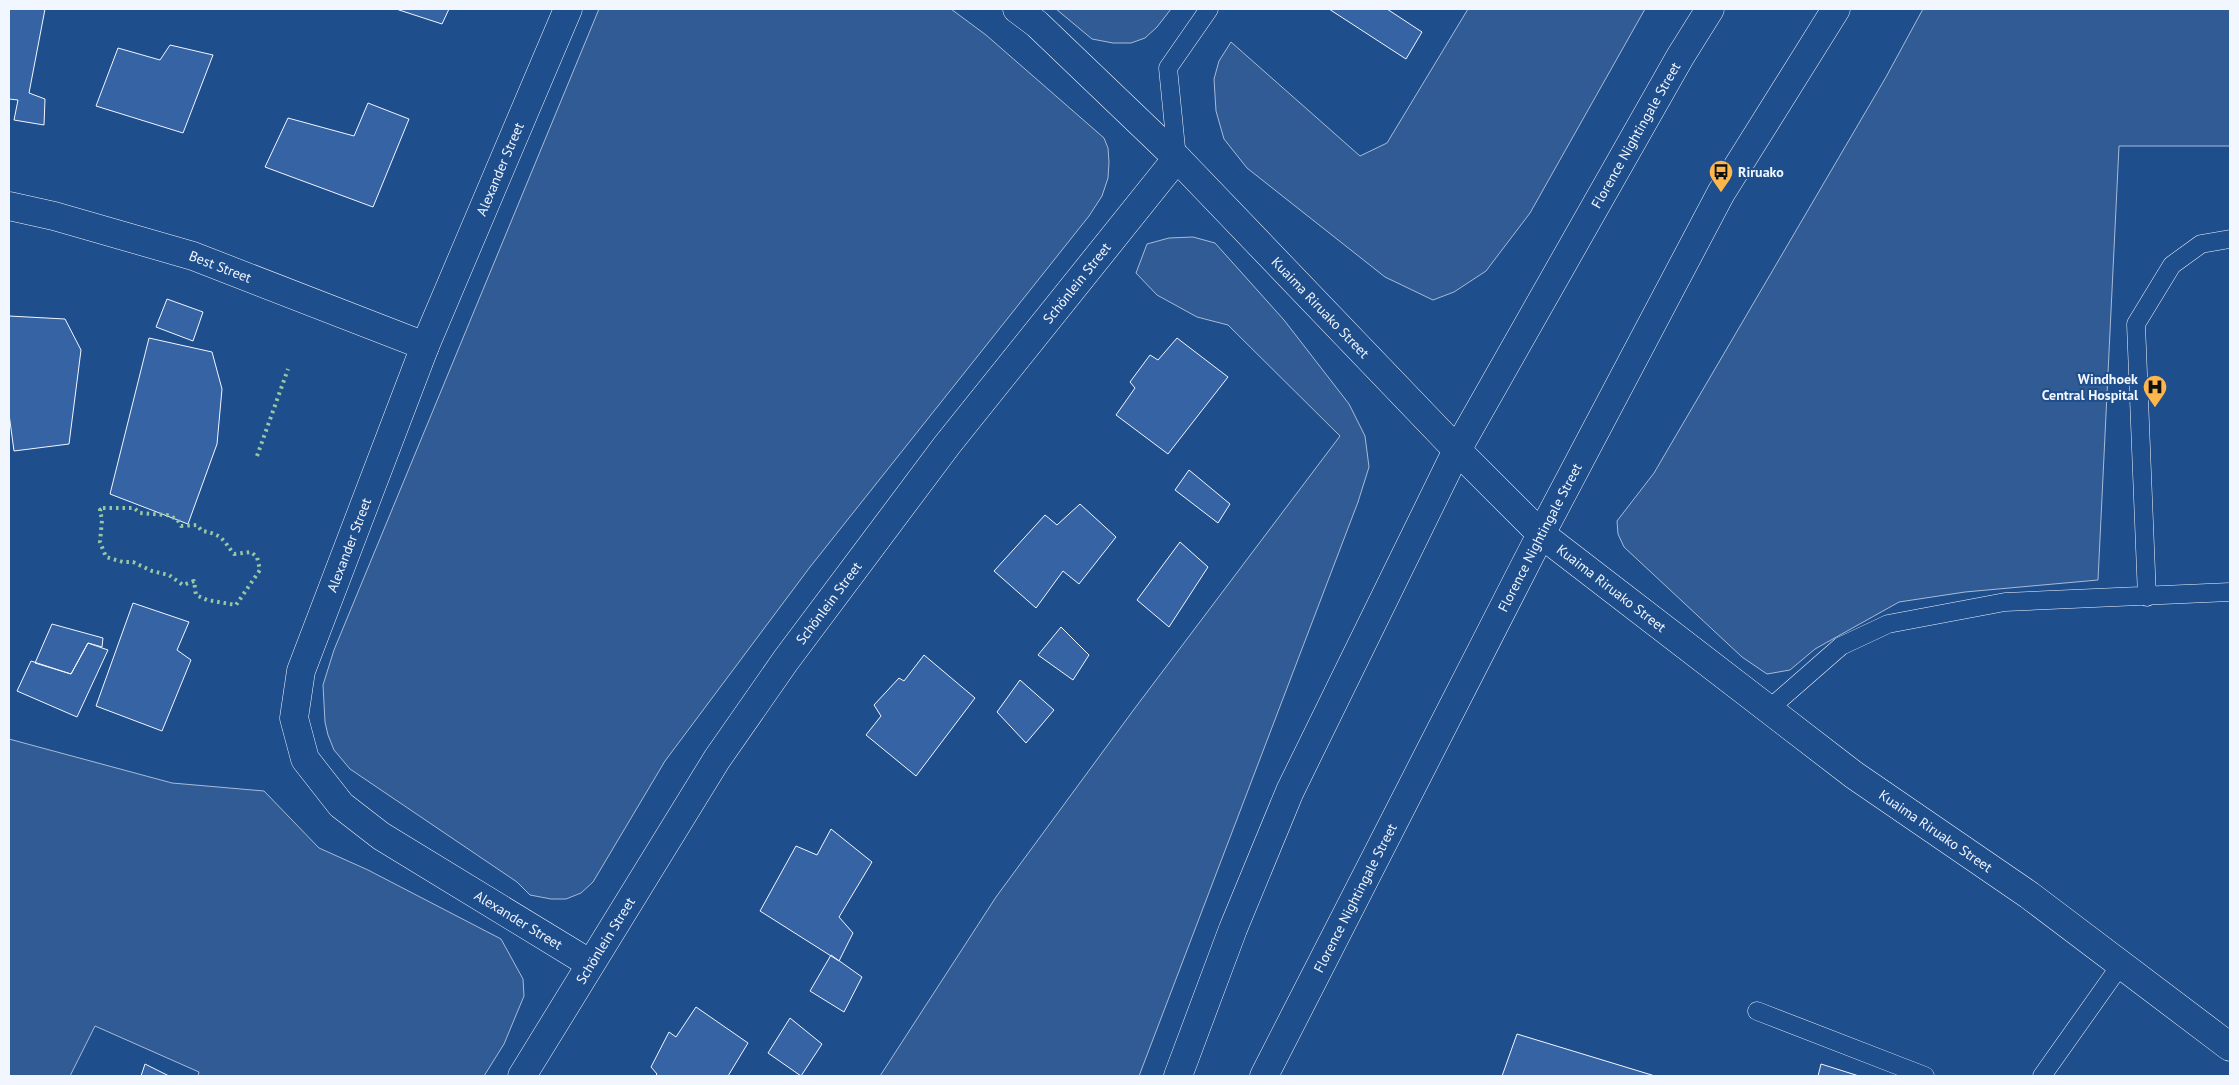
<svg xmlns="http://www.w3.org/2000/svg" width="2239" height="1085" viewBox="0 0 2239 1085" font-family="'PT Sans',sans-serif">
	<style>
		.built { fill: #305b95; stroke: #a8bbd7 }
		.building { fill: #3563a3; stroke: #f2f6ff }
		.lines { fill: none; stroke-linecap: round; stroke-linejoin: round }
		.service-casing { stroke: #f2f6ff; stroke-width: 19 }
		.minor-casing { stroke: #f2f6ff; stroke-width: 29 }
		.tertiary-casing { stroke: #f2f6ff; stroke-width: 29 }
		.secondary-casing { stroke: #f2f6ff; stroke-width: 29 }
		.service { stroke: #1f4e8c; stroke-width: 18 }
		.minor { stroke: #1f4e8c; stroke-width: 28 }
		.tertiary { stroke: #1f4e8c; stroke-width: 28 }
		.secondary { stroke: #1f4e8c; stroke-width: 28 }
		.hedge { stroke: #97c8a6; stroke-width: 4; stroke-dasharray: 2.5 4; stroke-linecap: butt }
		.labels { text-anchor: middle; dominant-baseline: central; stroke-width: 4; stroke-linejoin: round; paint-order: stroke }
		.street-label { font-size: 14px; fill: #f2f6ff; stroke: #1f4e8c }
		.poi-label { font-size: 14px; font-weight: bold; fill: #f2f6ff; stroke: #1f4e8c; text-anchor: start }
	</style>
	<rect width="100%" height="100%" fill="#1f4e8c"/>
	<!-- built -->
	<path class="built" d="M599 9H951L986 35 1104 138 1108 148 1109 162 1108 178 1102 196 1089 216 810 567 665 761 593 882 581 893 566 899H551L530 895 517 882 350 769 334 750 328 735 325 722 323 685 334 650Z
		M1056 9H1171L1157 27 1145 38 1131 43H1113L1092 39Z
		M1468 9H1645L1530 213 1486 271 1454 292 1433 300 1385 277 1247 168 1224 139 1216 111 1214 79 1219 61 1231 42 1360 156 1387 143Z
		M1923 9H2230V146H2119L2098 580 1965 592 1899 602 1815 649 1790 670 1767 674 1742 657 1624 547 1618 534 1617 521 1654 473 1886 77Z
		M1193 237 1215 243 1284 320 1349 404 1365 436 1369 467 1358 502 1139 1076H880L996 897 1132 712 1340 436 1228 325 1197 317 1157 295 1136 273 1147 244 1169 238Z
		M9 739 172 783 264 791 319 848 368 870 501 939 523 979 524 996 504 1044 484 1076H198L199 1072 95 1026 70 1076H9Z"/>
	<!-- building -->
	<path class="building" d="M9 9H45L29 93 45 99 44 125 14 120 18 100 9 99Z
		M396 9H449L442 24Z
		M1329 9H1387L1422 32 1406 59Z
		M170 45 213 55 183 133 96 106 118 48 160 60Z
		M368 103 409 119 373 207 265 167 288 118 354 136Z
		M167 299 203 312 193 341 156 327Z
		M9 316 65 319 81 350 69 444 14 451 9 414Z
		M149 338 212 352 222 389 217 444 188 524 110 494Z
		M1177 338 1228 377 1168 454 1116 415 1135 388 1130 382 1150 355 1158 360Z
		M1189 470 1230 504 1218 523 1175 490Z
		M1080 504 1116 537 1079 584 1063 571 1036 608 994 571 1045 515 1057 525Z
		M1180 542 1208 567 1169 627 1137 600Z
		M133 603 189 622 177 650 191 660 162 731 96 706Z
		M52 624 103 638 102 647 88 643 71 674 35 663Z
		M1061 627 1089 655 1073 680 1038 655Z
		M88 643 108 650 77 717 17 691 31 661 71 674Z
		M924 655 975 698 916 776 866 735 881 716 874 705 899 678 904 681Z
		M1020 680 1054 710 1026 743 997 712Z
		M831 829 872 862 839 917 853 933 839 961 760 911 796 846 817 855Z
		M831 955 862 977 844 1012 810 991Z
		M696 1007 748 1043 728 1076H655L657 1074 651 1067 669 1032 676 1037Z
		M790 1018 822 1044 801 1076 768 1053Z
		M1517 1034 1655 1076H1502Z
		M145 1064 169 1076H141Z
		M1821 1064 1859 1076H1818Z"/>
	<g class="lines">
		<defs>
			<path id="service" d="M1177 158 1168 68 1209 9
				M2147 597 2136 324 2172 265 2201 244 2230 239
				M1769 709 1841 646 1888 624 2005 602 2230 592
				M1757 1011 1925 1076
				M2042 1076 2122 963"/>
			<g id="minor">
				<path id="s1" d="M568 9 425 346 301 671 294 718 305 759 341 805 381 836 589 963"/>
				<path id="s2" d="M9 206 54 216 193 256 425 346"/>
				<path id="s3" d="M1541 534 1854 775 2029 895 2230 1047"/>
				<path id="s4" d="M522 1076 717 759 786 660 947 445 1177 158"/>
			</g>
			<g id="tertiary">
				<path id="s5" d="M1017 9 1037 24 1177 158 1457 450 1541 534"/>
			</g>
			<g id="secondary">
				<path id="s6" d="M1178 1076 1233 929 1290 791 1457 450 1680 57 1710 9"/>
				<path id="s7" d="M1264 1076 1541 534 1721 193 1836 9"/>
			</g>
		</defs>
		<!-- service casing -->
		<use href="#service" class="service-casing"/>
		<!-- minor casing -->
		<use href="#minor" class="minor-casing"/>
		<!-- tertiary casing -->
		<use href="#tertiary" class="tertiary-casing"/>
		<!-- secondary casing -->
		<use href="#secondary" class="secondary-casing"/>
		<!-- service -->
		<use href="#service" class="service"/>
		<!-- minor -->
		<use href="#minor" class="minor"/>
		<!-- tertiary -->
		<use href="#tertiary" class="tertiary"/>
		<!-- secondary -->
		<use href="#secondary" class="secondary"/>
		<!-- hedge -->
		<path class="hedge" d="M257 456 288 369
			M103 508H134L140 513 167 515 177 519 181 526 197 525 202 531C222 534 223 540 234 554L251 552 257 557 260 570 236 605 207 600 196 595 194 581 183 585 169 575 152 571 133 562H123L106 557 100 542 102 520 100 510Z"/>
	</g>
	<!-- icons -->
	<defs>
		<symbol id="bus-pin" viewBox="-11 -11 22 30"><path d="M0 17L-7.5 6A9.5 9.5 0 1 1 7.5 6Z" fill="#ffb74d" stroke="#1f4e8c"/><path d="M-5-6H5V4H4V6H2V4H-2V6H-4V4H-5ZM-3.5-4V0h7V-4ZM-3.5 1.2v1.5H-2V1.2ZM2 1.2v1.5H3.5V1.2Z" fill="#111"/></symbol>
		<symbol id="hospital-pin" viewBox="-11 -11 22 30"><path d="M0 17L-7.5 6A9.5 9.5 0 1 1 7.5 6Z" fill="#ffb74d" stroke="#1f4e8c"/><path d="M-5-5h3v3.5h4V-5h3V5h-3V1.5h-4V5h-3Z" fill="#111"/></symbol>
	</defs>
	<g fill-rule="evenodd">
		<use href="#bus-pin" x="1707" y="158" width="28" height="38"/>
		<use href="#hospital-pin" x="2141" y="373" width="28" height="38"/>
	</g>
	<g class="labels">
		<!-- street labels -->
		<g class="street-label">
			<text stroke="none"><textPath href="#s6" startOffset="1048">Florence Nightingale Street</textPath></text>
			<text transform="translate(500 169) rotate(-67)">Alexander Street</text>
			<text stroke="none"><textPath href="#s2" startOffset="220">Best Street</textPath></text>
			<text stroke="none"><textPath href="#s4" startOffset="969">Schönlein Street</textPath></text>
			<text stroke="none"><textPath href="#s5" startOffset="426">Kuaima Riruako Street</textPath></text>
			<text stroke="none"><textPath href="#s7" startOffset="605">Florence Nightingale Street</textPath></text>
			<text transform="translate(349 545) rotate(-69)">Alexander Street</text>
			<text stroke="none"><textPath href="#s3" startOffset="89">Kuaima Riruako Street</textPath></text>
			<text stroke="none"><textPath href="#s4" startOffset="564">Schönlein Street</textPath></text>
			<text stroke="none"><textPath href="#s3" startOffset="494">Kuaima Riruako Street</textPath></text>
			<text stroke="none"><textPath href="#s7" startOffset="200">Florence Nightingale Street</textPath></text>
			<text stroke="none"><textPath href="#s1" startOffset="1074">Alexander Street</textPath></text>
			<text stroke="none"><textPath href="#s4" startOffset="159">Schönlein Street</textPath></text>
		</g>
		<!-- poi labels -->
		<g class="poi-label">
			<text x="1738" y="172">Riruako</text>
			<text x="2138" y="379" text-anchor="end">Windhoek<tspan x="2138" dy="16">Central Hospital</tspan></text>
		</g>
	</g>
	<!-- border -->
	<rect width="2239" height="1085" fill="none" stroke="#f2f6ff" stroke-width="20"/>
</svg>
